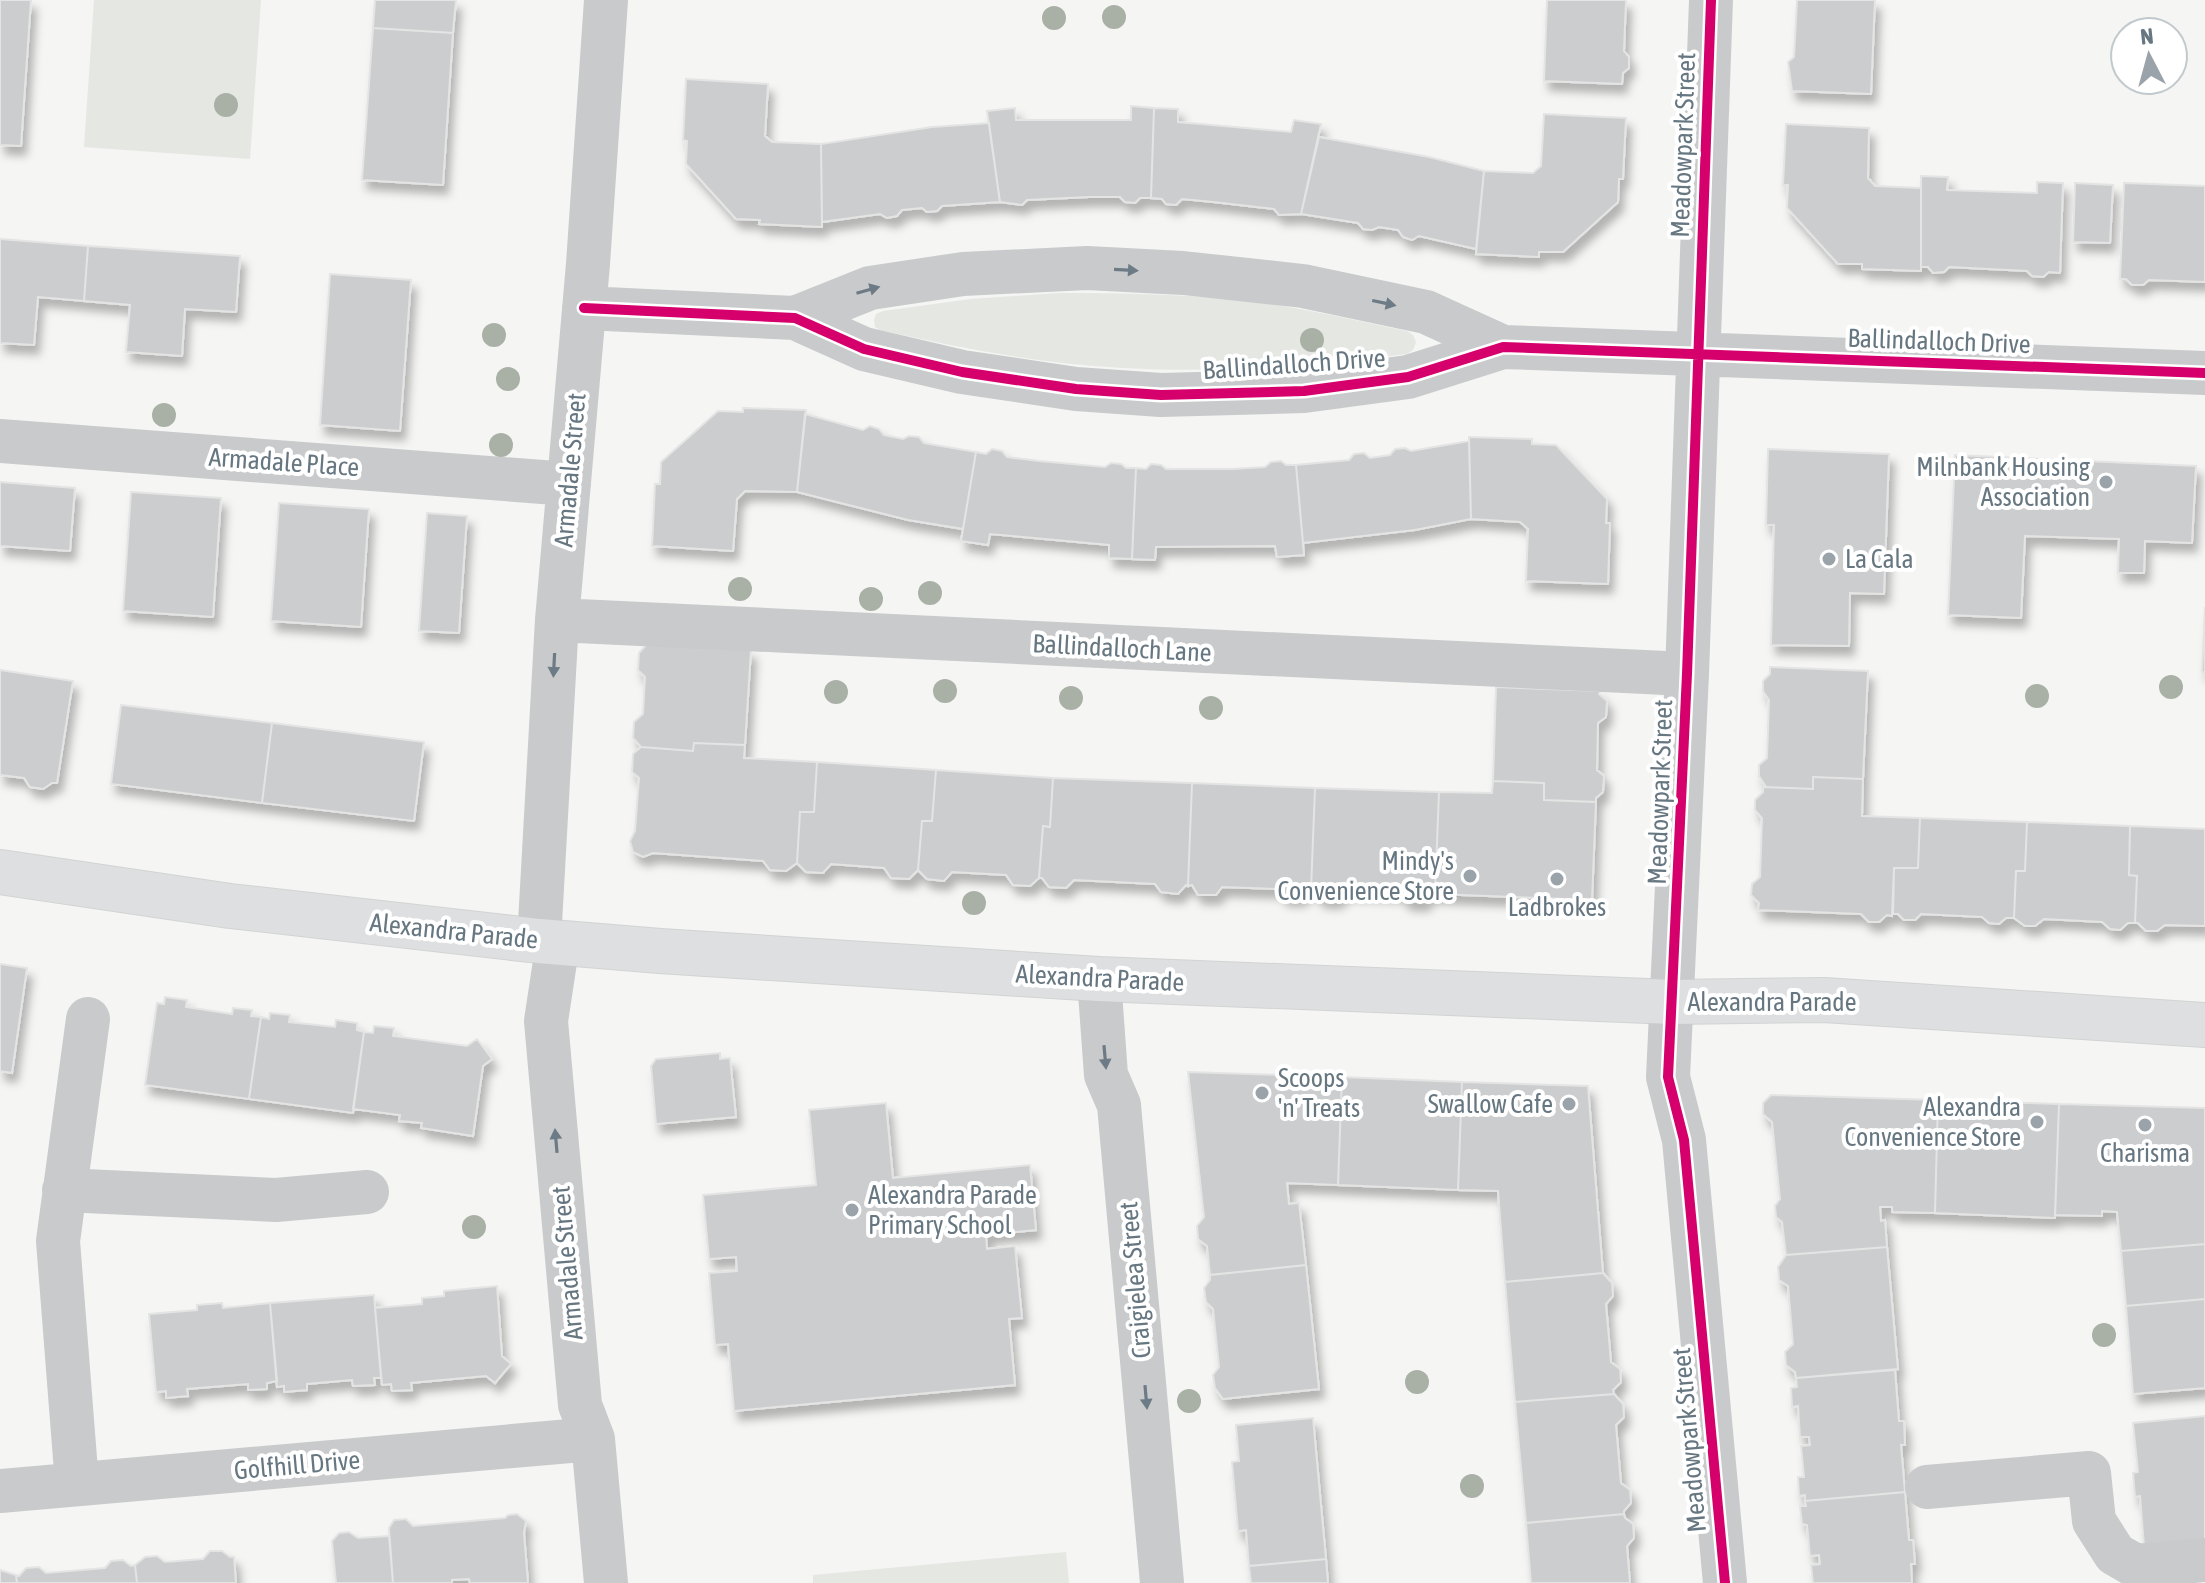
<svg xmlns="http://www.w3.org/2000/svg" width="2205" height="1583" viewBox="0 0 2205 1583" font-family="'Asap Condensed',sans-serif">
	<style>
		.green { fill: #e5e7e2 }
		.building { fill: #cccdce; stroke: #e4e4e4; stroke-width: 2; filter: url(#shadow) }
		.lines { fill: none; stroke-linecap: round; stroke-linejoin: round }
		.major-casing { stroke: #d2d3d3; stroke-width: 46 }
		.minor { stroke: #c9cacb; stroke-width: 44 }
		.major { stroke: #dedfe0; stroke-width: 44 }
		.cycleway-casing { stroke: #fff; stroke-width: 15 }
		.cycleway { stroke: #d6006c; stroke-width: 10 }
		.tree { fill: #a9b1a6 }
		.oneway { fill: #6c7b85 }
		.poi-dot { fill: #99a3a9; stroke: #fff; stroke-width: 3 }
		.labels { text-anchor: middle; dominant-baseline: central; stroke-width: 8; stroke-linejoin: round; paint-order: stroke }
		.street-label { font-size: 26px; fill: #677781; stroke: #fff }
		.poi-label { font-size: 26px; fill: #677781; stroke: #fff; text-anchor: end }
	</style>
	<defs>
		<filter id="shadow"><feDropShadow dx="5" dy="9" stdDeviation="4" flood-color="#0004"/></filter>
	</defs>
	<rect width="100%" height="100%" fill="#f5f5f4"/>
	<!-- green -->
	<path class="green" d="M94 0H261L250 159 84 147Z
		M1059 293C1116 293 1174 294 1231 299 1290 305 1349 319 1407 331L1413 335 1416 342 1413 350 1407 354C1289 370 1172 376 1054 362 995 355 938 343 880 330L875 327 874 320 876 314 883 311 971 299Z
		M1066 1552 1069 1583H813V1575Z"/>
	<!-- building -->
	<path class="building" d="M0 0H31L21 146 0 145Z
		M375 0H456L453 33 373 28Z
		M1547 0H1626L1624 51 1629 57V68L1623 73 1622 84 1544 81Z
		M1797 0H1875L1871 94 1792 91 1788 62 1794 57Z
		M373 28 453 33 443 185 362 180Z
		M686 79 768 84 765 136 772 142 821 144 822 227 759 224 760 220 736 219 686 164 687 141 683 140Z
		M1131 106 1154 108 1151 198H1140L1135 203 1125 202 1120 197H1089L1027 200 1022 205 1000 202 987 111 1015 108 1016 120H1131Z
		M1154 108 1178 109V122L1291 132 1294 120 1321 124 1301 214 1279 215 1274 209 1213 202 1182 199 1176 205 1166 204 1162 199 1151 198Z
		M1544 114 1626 118 1623 179H1619L1618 202 1563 252H1539V257L1476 254 1484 171 1533 173 1541 166Z
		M989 123 1000 202 942 206 937 211 927 212 922 208 902 210 897 216 887 218 880 214 822 222 821 144 932 127Z
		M1786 124 1869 128 1868 178 1875 186 1921 188V271L1862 269V264H1838L1787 208 1788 185H1783Z
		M1319 137 1429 157 1484 171 1476 249 1419 236 1412 240 1403 237 1398 230 1379 227 1372 230 1363 229 1358 223 1301 214Z
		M1921 176 1948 177 1947 190 2037 193V182L2063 183 2060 273 2049 272 2043 277 2032 276 2027 271 1949 267 1944 272 1933 273 1928 267H1921Z
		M2075 183 2113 185 2110 243 2073 242Z
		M2124 183 2205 186V282L2149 280 2143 285H2132L2126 279H2120Z
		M0 239 88 246 84 301 38 297 34 345 0 343Z
		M88 246 240 256 236 312 185 309 182 356 126 352 130 305 84 301Z
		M330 274 411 280 400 431 320 425Z
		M743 408 806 410 797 492 745 491 737 499 733 551 652 546 655 484H660L661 462 718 411 743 412Z
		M805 414 863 430 870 426 879 429 884 435 903 439 909 436 919 437 924 443 976 452 963 529 908 520 797 492Z
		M1469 437 1532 439V444L1556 445 1607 499 1606 523H1610L1608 584 1526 581 1528 529 1520 522 1471 519Z
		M1469 441 1471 519 1415 530 1303 543 1296 465 1349 460 1354 454 1364 453 1370 458 1390 455 1395 449 1405 448 1411 451Z
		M992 449 1002 451 1007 457 1039 461 1105 467 1111 463 1121 464 1126 468H1136L1132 559 1109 558V545L990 534 988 545 961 541 976 452 986 454Z
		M1768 449 1889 454 1884 594 1850 593 1849 646 1771 645 1774 525H1766Z
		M1955 455 2196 466 2192 543 2145 541 2144 573H2118L2119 539 2025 536 2021 618 1948 615Z
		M1281 461 1286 465H1296L1304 555 1277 557 1275 546 1156 547 1155 560 1132 559 1136 468 1146 469 1151 464 1161 465 1166 469H1232L1265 467 1271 462Z
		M0 482 75 488 70 551 0 546Z
		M131 492 221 498 213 617 123 611Z
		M279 503 369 509 361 627 271 621Z
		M427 513 467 516 459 633 419 631Z
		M2205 607V672H2202Z
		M647 644 751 650 745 745 694 743 693 751 641 747 633 738 634 722 643 714 645 677 638 670 639 653Z
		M1770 667 1868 671 1863 779 1813 777V789L1766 787 1759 776V765L1767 758 1769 700 1763 691V681L1770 674Z
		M0 670 73 681 57 783H52L43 789 30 787 24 778 0 775Z
		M1496 687 1600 691 1599 694 1607 701 1606 717 1598 723 1597 770 1604 776 1603 792 1596 798V802L1544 800V783L1493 781Z
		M121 705 272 723 262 803 111 784Z
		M272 723 424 742 414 821 262 803Z
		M694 743 745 745 744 758 817 762 814 812H800L797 863 786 871 770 870 763 861 653 853 643 857 633 852 630 841 635 831 639 778 632 772 633 754 641 747 693 751Z
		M817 762 936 770 932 821H922L918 870 909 879 891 878 884 868 831 864 823 873 806 872 797 863 800 812H814Z
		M936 770 1053 778 1050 827 1043 826 1039 878 1030 886 1013 885 1006 875 952 872 944 881 927 879 918 870 922 821H932Z
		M1813 777 1863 779 1862 816 1920 818 1918 868H1894L1892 916 1887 915 1879 922H1869L1861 914 1758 910 1759 903 1751 895 1752 884 1760 877 1762 818 1755 810V800L1763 792V787L1813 789Z
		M1053 778 1192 783 1188 886 1186 885 1178 894 1161 892 1155 884 1074 880 1066 888 1049 887 1042 878H1039L1043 826 1050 827Z
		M1493 781 1544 783V800L1596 802 1592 900 1435 894 1439 792 1492 793Z
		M1192 783 1315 788 1311 890 1308 889 1300 897H1284L1277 889 1222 887 1216 895H1198L1192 885 1188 886Z
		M1315 788 1439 792 1435 894H1430L1423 902 1406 901 1400 893 1345 891 1337 899H1322L1311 890Z
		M1920 818 2027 822 2025 871H2016L2014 918H2006L1999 924 1989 923 1982 917 1921 914 1915 920H1904L1898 914H1893L1894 868H1918Z
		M2027 822 2130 826 2129 875 2137 876 2135 923H2128L2120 930 2110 929 2102 922 2044 919 2035 926H2025L2014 918 2016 871H2025Z
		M2130 826 2205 829V926L2165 925 2157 931H2146L2138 923H2135L2137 876 2129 875Z
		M0 964 27 968 12 1073 0 1071Z
		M165 997 187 1000 186 1007 232 1014 233 1008 252 1010 251 1016 261 1017 249 1099 145 1085 157 1003 164 1004Z
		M270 1013 290 1015 289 1022 335 1027 336 1020 357 1023V1030L364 1032 353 1113 249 1099 261 1017 269 1019Z
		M374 1026 394 1028 393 1036 467 1046 477 1039 492 1059 483 1066 473 1136 421 1128 422 1123 399 1121 400 1115 353 1109 364 1032 373 1033Z
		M720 1053V1059L730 1058 736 1117 656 1124 651 1066 656 1059Z
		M1188 1072 1342 1077 1338 1185 1287 1183 1289 1204 1299 1203 1306 1265 1210 1275 1207 1246 1198 1239 1197 1226 1204 1217Z
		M1342 1077 1462 1082 1458 1190 1338 1185Z
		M1462 1082 1588 1086 1603 1273 1505 1282 1498 1191 1458 1190Z
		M1771 1095 1938 1100 1935 1213 1892 1212V1207H1880L1881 1221 1885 1220 1887 1247 1786 1255 1782 1222 1776 1217 1775 1206 1780 1199 1772 1122 1763 1114V1103Z
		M1938 1100 2059 1104 2055 1218 1935 1213Z
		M886 1103 893 1178 1030 1165 1036 1230 986 1235 987 1249 1015 1246 1022 1318 1009 1319 1015 1385 734 1411 728 1344 715 1345 709 1273 737 1271 736 1257 709 1259 703 1195 816 1185 809 1110Z
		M2059 1104 2205 1108V1244L2121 1251 2117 1212 2102 1211V1216L2055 1215Z
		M2205 1244V1299L2126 1306 2121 1251Z
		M1887 1247 1898 1369 1796 1378 1795 1372 1786 1365 1785 1352 1793 1344 1788 1286 1779 1280 1778 1267 1786 1255Z
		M1306 1265 1319 1389 1223 1399 1215 1388 1213 1375 1219 1367 1213 1309 1206 1302 1204 1288 1210 1280V1275Z
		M1603 1273 1612 1283 1613 1296 1606 1304 1611 1362 1620 1369 1621 1382 1613 1390 1614 1394 1515 1402 1505 1282Z
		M497 1286 502 1356 511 1364 495 1383 486 1376 411 1383 412 1390 392 1391 391 1384 382 1385 375 1308 422 1304V1298L444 1296V1291Z
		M374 1295 381 1378H374L375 1385 353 1386 352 1380 307 1384V1390L284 1392V1386L277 1387 270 1303Z
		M2205 1299V1388L2133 1394 2126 1306Z
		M222 1303 223 1308 270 1303 277 1381 267 1383V1389L248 1390V1384L187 1389 188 1396 166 1398V1391L156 1392 149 1314 197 1310V1305Z
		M1895 1370 1899 1421H1904L1905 1445H1901L1905 1492 1805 1501V1495L1799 1496 1798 1477H1804L1801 1446 1810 1445 1809 1437H1800L1798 1406 1792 1407 1791 1388 1797 1387 1796 1378Z
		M1614 1394 1623 1404 1624 1417 1616 1425 1621 1483 1630 1490 1631 1503 1624 1511V1514L1526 1523 1515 1402Z
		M2205 1416V1540L2144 1546 2140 1496 2135 1497 2133 1473 2138 1472 2133 1423Z
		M1313 1418 1326 1559 1249 1566 1246 1530 1238 1531 1232 1462 1239 1461 1236 1425Z
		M1905 1492 1909 1540H1913L1915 1564H1911L1912 1583H1813L1811 1565 1820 1564 1819 1555 1810 1556 1807 1525 1802 1524 1800 1506H1806L1805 1501Z
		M517 1514 526 1521 524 1533 528 1583H470L469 1579 452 1580V1583H393L389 1528 394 1520 406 1519 413 1526 505 1518 508 1515Z
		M1624 1514 1625 1518 1633 1524 1634 1538 1627 1546 1630 1583H1531L1526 1523Z
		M349 1532 358 1538 389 1536 393 1583H336L332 1541 339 1533Z
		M210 1551H222L230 1557H234L236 1583H137L135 1565 145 1557 157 1556 165 1562 203 1559Z
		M1326 1559 1328 1583H1251L1249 1566Z
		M123 1560 131 1566 135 1565 137 1583H17L16 1575 19 1576 26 1568 39 1567 46 1573 105 1568 111 1561Z
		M0 1570 16 1575 17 1583H0Z"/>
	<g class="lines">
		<defs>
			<path id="major" d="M0 872 230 906 539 941 660 951 1099 979 1673 1002 1824 1000 2205 1025"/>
		</defs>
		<!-- major casing -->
		<use href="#major" class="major-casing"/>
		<!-- minor -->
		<path class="minor" d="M1711 0 1687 674 1668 1077 1684 1140 1725 1583
			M584 308 795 318 864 349 962 372 1076 389 1161 395 1304 391 1408 377 1503 347 2205 373
			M795 318 870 288 963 274 1087 268 1183 273 1303 286 1426 312 1503 347
			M0 441 569 484
			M557 620 1687 674
			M539 941 557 620 588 264 606 0
			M558 942 546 1021 580 1405 593 1439 606 1583
			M1099 979 1106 1075 1119 1105 1162 1583
			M64 1190 276 1200 367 1192
			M77 1484 58 1241 88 1019
			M1927 1487 2089 1473 2094 1521 2115 1554 2136 1566 2205 1560
			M0 1491 593 1439"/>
		<!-- major -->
		<use href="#major" class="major"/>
		<defs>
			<path id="cycleway" d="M1711 0 1687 674 1668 1077 1684 1140 1725 1583
				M584 308 795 318 864 349 962 372 1076 389 1161 395 1304 391 1408 377 1503 347 2205 373"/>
		</defs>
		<!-- cycleway casing -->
		<use href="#cycleway" class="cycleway-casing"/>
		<!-- cycleway -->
		<use href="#cycleway" class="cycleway"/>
	</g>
	<!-- trees -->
	<g class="tree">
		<circle cx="1114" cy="17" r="12"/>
		<circle cx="1054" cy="18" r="12"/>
		<circle cx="226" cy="105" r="12"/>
		<circle cx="494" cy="335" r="12"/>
		<circle cx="1312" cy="340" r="12"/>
		<circle cx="508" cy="379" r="12"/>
		<circle cx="164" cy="415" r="12"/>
		<circle cx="501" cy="445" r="12"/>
		<circle cx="740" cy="589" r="12"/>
		<circle cx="930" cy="593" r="12"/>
		<circle cx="871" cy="599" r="12"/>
		<circle cx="2171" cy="687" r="12"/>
		<circle cx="945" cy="691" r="12"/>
		<circle cx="836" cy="692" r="12"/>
		<circle cx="2037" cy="696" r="12"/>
		<circle cx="1071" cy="698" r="12"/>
		<circle cx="1211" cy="708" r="12"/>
		<circle cx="974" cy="903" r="12"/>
		<circle cx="474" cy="1227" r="12"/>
		<circle cx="2104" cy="1335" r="12"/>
		<circle cx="1417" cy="1382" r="12"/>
		<circle cx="1189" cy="1401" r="12"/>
		<circle cx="1472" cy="1486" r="12"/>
	</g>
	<!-- one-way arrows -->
	<defs><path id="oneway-solid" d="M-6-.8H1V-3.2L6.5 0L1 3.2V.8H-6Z" transform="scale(2)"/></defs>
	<g class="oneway">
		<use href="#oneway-solid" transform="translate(1126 270) rotate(3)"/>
		<use href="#oneway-solid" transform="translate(868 290) rotate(-16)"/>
		<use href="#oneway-solid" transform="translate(1384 303) rotate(12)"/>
		<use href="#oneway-solid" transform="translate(554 665) rotate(93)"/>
		<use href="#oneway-solid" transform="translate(1105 1057) rotate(85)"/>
		<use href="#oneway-solid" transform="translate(556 1141) rotate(-95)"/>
		<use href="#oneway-solid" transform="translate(1146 1397) rotate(85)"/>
	</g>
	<!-- markers -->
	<g class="poi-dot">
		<circle cx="2106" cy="482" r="8"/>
		<circle cx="1829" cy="559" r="8"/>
		<circle cx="1470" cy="876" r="8"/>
		<circle cx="1557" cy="879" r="8"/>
		<circle cx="1262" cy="1093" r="8"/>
		<circle cx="1569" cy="1104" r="8"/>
		<circle cx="2037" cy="1122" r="8"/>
		<circle cx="2145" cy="1125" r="8"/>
		<circle cx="852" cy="1210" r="8"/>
	</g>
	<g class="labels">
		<!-- street labels -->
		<g class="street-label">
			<text transform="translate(1683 145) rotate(-88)">Meadowpark Street</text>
			<text transform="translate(1939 341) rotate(2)">Ballindalloch Drive</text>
			<text transform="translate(1294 364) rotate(-4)">Ballindalloch Drive</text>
			<text transform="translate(284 462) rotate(4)">Armadale Place</text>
			<text transform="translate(570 470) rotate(-85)">Armadale Street</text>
			<text transform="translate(1122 648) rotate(3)">Ballindalloch Lane</text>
			<text transform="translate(1660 792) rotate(-88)">Meadowpark Street</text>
			<text transform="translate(454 931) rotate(6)">Alexandra Parade</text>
			<text transform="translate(1100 978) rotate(3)">Alexandra Parade</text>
			<text x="1772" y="1002">Alexandra Parade</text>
			<text transform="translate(567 1263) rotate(-95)">Armadale Street</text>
			<text transform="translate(1135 1280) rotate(-95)">Craigielea Street</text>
			<text transform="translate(1689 1440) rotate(-95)">Meadowpark Street</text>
			<text transform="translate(297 1465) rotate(-5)">Golfhill Drive</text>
		</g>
		<!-- poi labels -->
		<g class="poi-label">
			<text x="2090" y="467">Milnbank Housing<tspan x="2090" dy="30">Association</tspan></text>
			<text x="1845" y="559" text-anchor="start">La Cala</text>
			<text x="1454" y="861">Mindy's<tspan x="1454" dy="30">Convenience Store</tspan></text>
			<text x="1557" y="907" text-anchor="middle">Ladbrokes</text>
			<text x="1278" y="1078" text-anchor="start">Scoops<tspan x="1278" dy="30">'n' Treats</tspan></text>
			<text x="1553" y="1104">Swallow Cafe</text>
			<text x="2021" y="1107">Alexandra<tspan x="2021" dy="30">Convenience Store</tspan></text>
			<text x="2145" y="1153" text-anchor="middle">Charisma</text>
			<text x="868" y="1195" text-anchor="start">Alexandra Parade<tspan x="868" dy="30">Primary School</tspan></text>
		</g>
	</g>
	<!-- north arrow -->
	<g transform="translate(2149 56) rotate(354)"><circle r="38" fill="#ffffff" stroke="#c2c9cd" stroke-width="2"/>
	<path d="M0-6L14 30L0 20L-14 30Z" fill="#99a3a9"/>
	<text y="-12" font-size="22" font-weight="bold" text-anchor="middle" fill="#677781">N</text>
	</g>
</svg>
